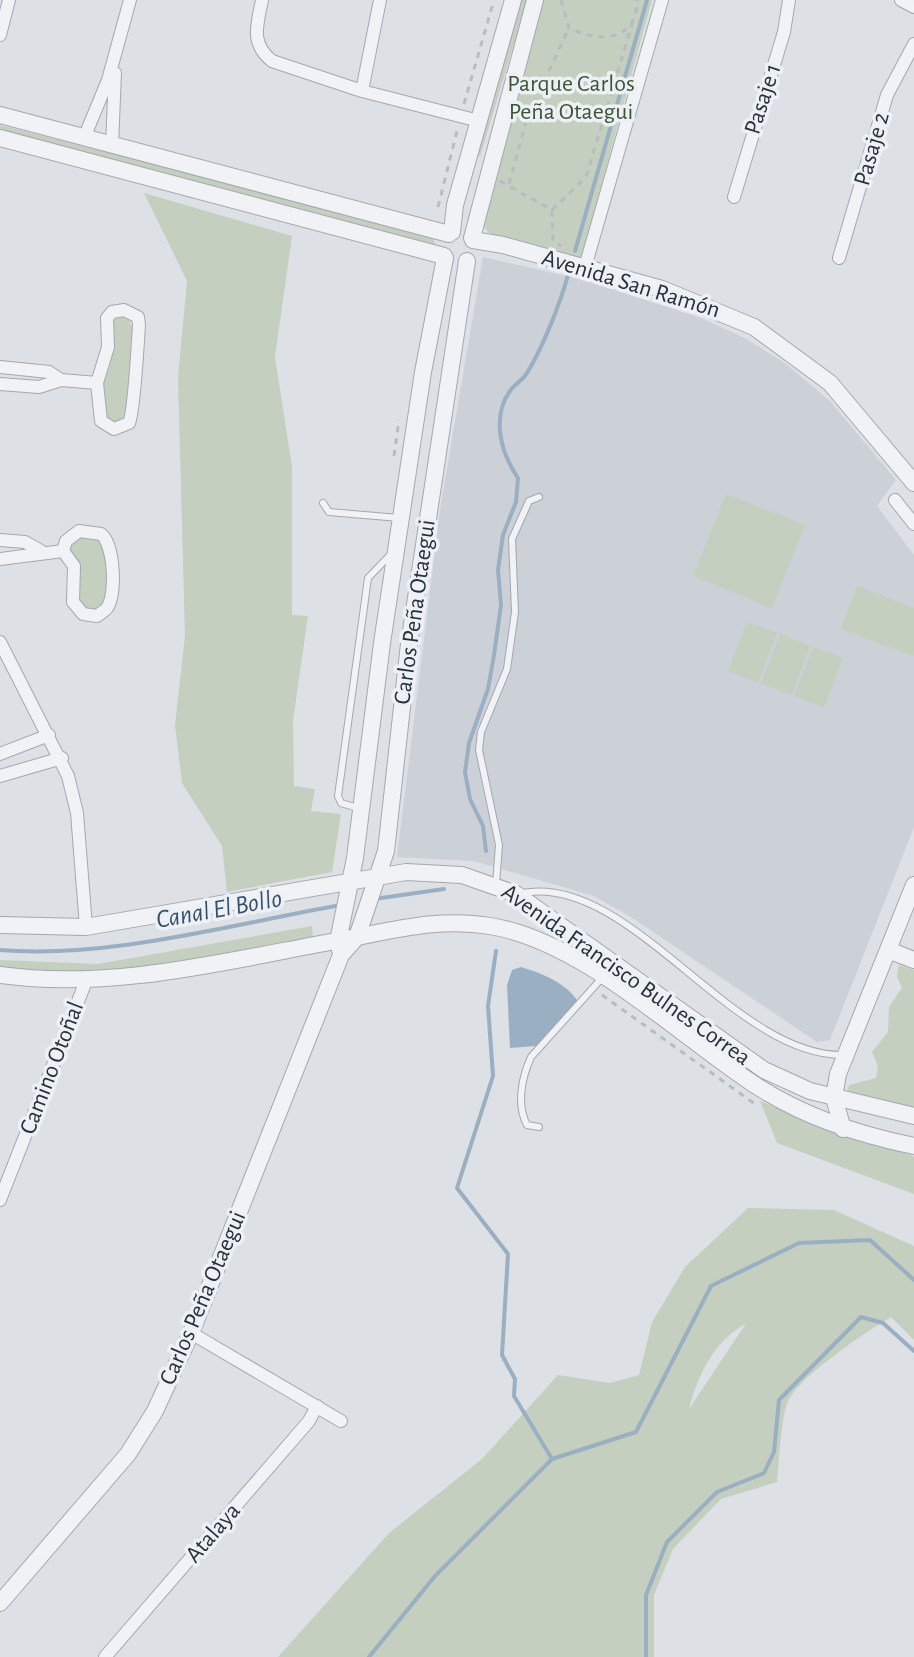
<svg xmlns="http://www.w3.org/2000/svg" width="914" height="1657" viewBox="0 0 914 1657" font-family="'Alegreya Sans',sans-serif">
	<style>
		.built { fill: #ccd0d7 }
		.green { fill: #c4cfbf; fill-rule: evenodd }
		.water { fill: #9bafc3 }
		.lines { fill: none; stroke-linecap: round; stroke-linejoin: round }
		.stream { stroke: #9bafc3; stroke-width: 4 }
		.service-casing { stroke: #a3a8af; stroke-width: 8 }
		.minor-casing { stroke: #a3a8af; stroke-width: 14 }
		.tertiary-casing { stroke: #a3a8af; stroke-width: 18 }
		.path { stroke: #b8bcc1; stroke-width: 3; stroke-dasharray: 6 6; stroke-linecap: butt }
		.service { stroke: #f0f2f5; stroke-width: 6 }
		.minor { stroke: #f0f2f5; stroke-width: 12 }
		.tertiary { stroke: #f0f2f5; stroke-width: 16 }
		.labels { text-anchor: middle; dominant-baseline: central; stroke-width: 7; stroke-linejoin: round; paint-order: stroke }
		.park-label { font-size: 24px; fill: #3d5537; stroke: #edf0f4 }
		.street-label { font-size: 24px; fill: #28303b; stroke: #edf0f4 }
		.water-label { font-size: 26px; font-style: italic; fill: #364f6b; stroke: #edf0f4 }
	</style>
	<rect width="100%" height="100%" fill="#dde1e6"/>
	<!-- built -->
	<path class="built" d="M483 257 584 280 701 318 745 338 786 364 830 401 896 480 877 506 914 555V827L830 1040 817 1042 631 917 594 896 474 861 397 857 440 510Z"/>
	<!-- green -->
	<path class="green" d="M520 0H527L480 157 477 154Z
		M543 0H652L581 259 490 234 483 226Z
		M0 125 432 235 435 244 431 246 0 130Z
		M144 193 292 236 275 357 292 467V615L308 616 293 721 294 786 315 789 311 811 341 814 332 872 227 892 222 846 182 783 175 725 185 636 178 377 187 281Z
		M121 317 129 320 133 329 126 420 116 424 107 421 100 391 110 366 113 319Z
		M726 494 805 525 772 608 693 576Z
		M76 537 99 538 107 547V597L96 613 85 611 78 601 67 551Z
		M857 586 914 608V656L841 629Z
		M747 622 777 633 758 683 728 671Z
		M780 634 810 646 792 695 761 684Z
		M813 647 843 658 824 708 794 696Z
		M312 926 313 938 127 973 0 972V960L98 964Z
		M899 965 914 970V1109L846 1096 849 1085 876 1078 878 1066 872 1052 888 1032 889 1007 902 988 897 977Z
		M760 1101 861 1142 909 1154 914 1157V1194L777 1143Z
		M748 1208 834 1210 914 1246V1340L891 1317C867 1331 800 1376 788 1401 781 1415 779 1464 777 1482L721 1499 673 1549 654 1595V1657H278L389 1533 482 1459 558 1375 610 1383 639 1375 652 1322 685 1267ZM745 1324V1325L689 1409C698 1375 714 1341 745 1324Z"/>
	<!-- water -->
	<path class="water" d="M521 967C541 973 567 983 578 1002L536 1046 510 1048 507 985 512 970Z"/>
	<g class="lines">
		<!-- stream -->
		<path class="stream" d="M575 251 647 0
			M486 851 483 826 470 799 465 772 469 743 488 689 494 655 501 605 498 570 503 535 516 502 518 478C501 453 491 418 510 391 515 384 523 380 527 373 543 347 560 304 568 275
			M374 899 444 889
			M0 950C109 959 233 924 341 905
			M496 951 488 1006 493 1076 457 1188 508 1254 502 1355 515 1379 514 1396 552 1459
			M369 1657 435 1576 552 1459 636 1432 711 1286 799 1243 870 1240 914 1280
			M646 1657V1595L667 1542 717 1492 764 1473 774 1452 779 1400 861 1317 883 1323 914 1351"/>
		<defs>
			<path id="service" d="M323 503 329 512 399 518
				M358 808 341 803 338 796 368 578 392 553
				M496 884 499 845 479 750 481 732 507 669 515 612 512 539 529 501 539 497
				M522 893C629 872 731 1055 842 1055
				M539 1127 527 1125C516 1104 522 1077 531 1057L602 978"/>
			<path id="minor" d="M262 0C257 26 250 43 272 61L362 91 479 121
				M901 0 914 7
				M0 35 9 0
				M362 91 380 0
				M84 138 108 80 130 0
				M112 146 115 73
				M734 197 784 32 789 0
				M839 258 887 95 914 44
				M585 267 662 0
				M124 310 138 317 139 325C138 341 134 412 129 423L114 429 101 421 97 383 108 347 107 318 112 312Z
				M0 367 49 372 61 380 97 383
				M0 384 39 387 61 380
				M895 500 914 524
				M79 531 101 534C114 544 117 594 107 608 107 609 98 615 97 616L83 614 73 602 74 566 63 551 66 541Z
				M0 540 25 542 41 551
				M0 559 63 551
				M0 642 68 776 77 813 86 927
				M0 754 49 735
				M0 776 62 758
				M0 1200 86 981
				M191 1333 341 1421
				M105 1657 309 1421 317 1406"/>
			<path id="tertiary" d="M0 115 449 234
				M0 138 444 256
				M452 232 455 205 513 0
				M472 238 535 0
				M473 240 503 245 662 289 754 327 830 383 914 483
				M0 925 86 927 406 872 462 875 516 894 764 1070 810 1091 914 1116
				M340 950 338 941 355 858 382 643 423 372 445 258
				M888 950 914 960
				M0 975C113 991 230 960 341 940 391 931 439 917 490 926 582 941 675 1032 752 1083 802 1116 856 1134 914 1146
				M843 1129 834 1098 838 1074 914 885
				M0 1603 128 1454 155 1411 191 1333 341 955 357 937 386 851 409 644 467 261"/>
		</defs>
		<!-- service casing -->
		<use href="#service" class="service-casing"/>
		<!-- minor casing -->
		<use href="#minor" class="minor-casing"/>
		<!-- tertiary casing -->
		<use href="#tertiary" class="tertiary-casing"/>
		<!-- path -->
		<path class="path" d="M561 0 569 28C599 43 637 42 637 0
			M464 104 494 0
			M500 181 552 210 553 240 561 246
			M509 184 527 118 569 28
			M438 207 458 127
			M552 210 586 177 633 21
			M394 456 399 420
			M602 995 755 1104"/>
		<!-- service -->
		<use href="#service" class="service"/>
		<!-- minor -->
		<use href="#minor" class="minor"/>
		<!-- tertiary -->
		<use href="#tertiary" class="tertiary"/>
	</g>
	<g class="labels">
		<!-- park labels -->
		<g class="park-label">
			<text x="571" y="84">Parque Carlos<tspan x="571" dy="28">Peña Otaegui</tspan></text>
		</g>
		<!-- street labels -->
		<g class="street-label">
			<text transform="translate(763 99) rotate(-72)">Pasaje 1</text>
			<text transform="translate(872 149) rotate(-74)">Pasaje 2</text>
			<text transform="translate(631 284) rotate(17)">Avenida San Ramón</text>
			<text transform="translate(415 612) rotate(-82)">Carlos Peña Otaegui</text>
			<text transform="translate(626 975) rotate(35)">Avenida Francisco Bulnes Correa</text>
			<text transform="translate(52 1068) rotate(-69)">Camino Otoñal</text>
			<text transform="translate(203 1298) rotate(-67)">Carlos Peña Otaegui</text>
			<text transform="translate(213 1533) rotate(-49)">Atalaya</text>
		</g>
		<!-- water labels -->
		<g class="water-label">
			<text transform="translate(219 909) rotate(-10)">Canal El Bollo</text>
		</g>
	</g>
</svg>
